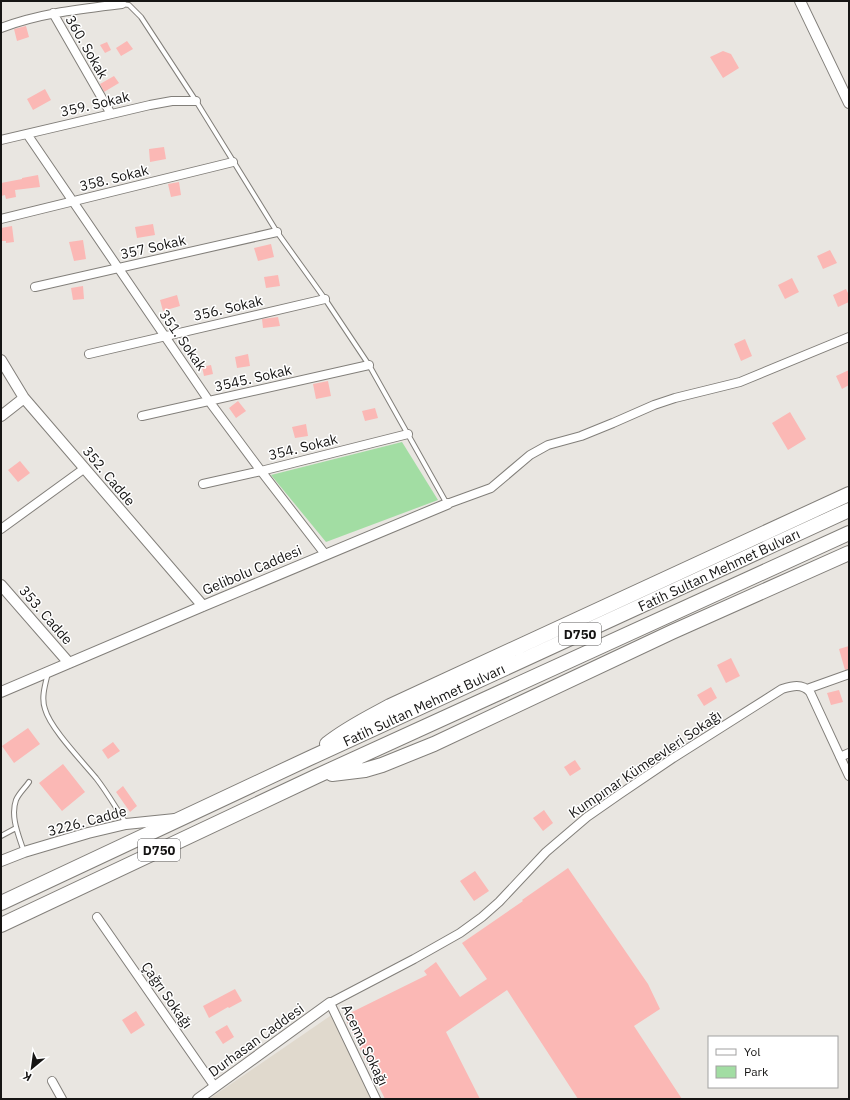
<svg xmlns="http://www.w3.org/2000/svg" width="850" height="1100" viewBox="0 0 850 1100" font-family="'IBM Plex Sans',sans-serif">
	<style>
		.built { fill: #e0d9cd }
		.green { fill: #a2dda3 }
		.building { fill: #fbb8b5 }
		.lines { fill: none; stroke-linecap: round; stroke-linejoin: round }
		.service-casing { stroke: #827f7a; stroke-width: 6 }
		.minor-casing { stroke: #827f7a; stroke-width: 10 }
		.tertiary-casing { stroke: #827f7a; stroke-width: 12 }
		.trunk-casing { stroke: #827f7a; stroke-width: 16 }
		.service { stroke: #fff; stroke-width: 4 }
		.minor { stroke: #fff; stroke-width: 8 }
		.tertiary { stroke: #fff; stroke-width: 10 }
		.trunk { stroke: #fff; stroke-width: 14 }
		.labels { text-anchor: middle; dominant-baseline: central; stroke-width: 3; stroke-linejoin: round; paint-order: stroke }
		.shield { fill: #fff; stroke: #5c5b5a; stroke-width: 1 }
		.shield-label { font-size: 13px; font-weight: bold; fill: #161514 }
		.street-label { font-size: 14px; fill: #161514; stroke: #fff }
	</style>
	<rect width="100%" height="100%" fill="#e9e6e1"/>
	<!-- built -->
	<path class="built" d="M333 1014 371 1099H209Z"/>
	<!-- green -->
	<path class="green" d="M402 442 438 500 326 542 271 475Z"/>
	<!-- building -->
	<path class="building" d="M26 26 29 37 17 41 14 29Z
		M127 41 133 49 121 56 116 48Z
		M107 42 111 50 105 53 100 45Z
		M723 51 731 54 739 68 723 78 710 57Z
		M114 76 119 83 104 92 100 84Z
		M45 89 51 100 33 110 27 99Z
		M164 147 166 159 150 162 149 149Z
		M38 175 40 187 15 190 16 197 6 199 5 195 1 196V183L22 179V178Z
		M179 182 181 195 171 197 168 184Z
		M153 224 155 235 137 238 135 227Z
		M12 226 14 242 6 243V241H1V228Z
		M83 240 86 259 74 261 69 242Z
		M271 244 274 257 258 261 254 248Z
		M830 250 837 263 823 269 817 256Z
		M278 275 280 286 266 288 264 277Z
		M792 278 799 292 785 299 778 285Z
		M83 286 84 299 73 300 71 288Z
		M846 289 849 295V302L838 307 833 295Z
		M177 295 180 306 163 311 160 300Z
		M278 317 280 326 263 328 262 319Z
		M745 339 752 356 741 361 734 344Z
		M248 354 250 366 237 368 235 357Z
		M211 365 213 374 204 376 202 367Z
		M849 370V385L842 389 836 376Z
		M328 381 331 396 316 399 313 384Z
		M238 401 246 411 236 418 229 408Z
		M375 408 378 418 365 421 362 411Z
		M790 412 806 439 788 450 772 423Z
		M306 424 308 436 295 438 292 427Z
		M20 461 30 473 18 482 8 470Z
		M849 646V669L845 670 839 649Z
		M731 658 740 676 726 683 717 665Z
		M711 687 717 698 704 706 697 695Z
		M839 690 843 702 831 705 827 693Z
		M28 728 40 744 14 763 2 746Z
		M113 742 120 751 108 759 102 750Z
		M575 760 581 769 570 776 564 767Z
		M63 764 85 792 62 811 39 783Z
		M123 786 137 806 130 812 116 792Z
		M544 810 553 823 543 831 533 818Z
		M568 868 648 984 660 1009 634 1026 682 1099H578L507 990 446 1032 480 1099H385L344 1016 427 975 424 971 436 962 460 997 487 979 462 943 523 901 522 900Z
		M475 871 489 891 474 901 460 881Z
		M235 989 242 1001 229 1008 228 1007 209 1018 203 1006Z
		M136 1011 145 1025 131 1034 122 1020Z
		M227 1025 234 1037 223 1044 215 1032Z"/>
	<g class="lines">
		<defs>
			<path id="service" d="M122 4 129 5 141 17 196 101 277 232 325 299 369 365 447 504
				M48 673C45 685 41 698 45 709 50 728 82 761 96 778 107 792 116 808 126 823
				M1 836 16 828
				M24 852C19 836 10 817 16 800 19 793 25 788 29 782"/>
			<path id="minor" d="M53 13 111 114
				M1 28C40 13 81 9 122 4
				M27 134 209 401 261 471 325 554
				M1 140 150 105 172 101H196
				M1 219 233 162
				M35 287 277 232
				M89 354 325 299
				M142 416 369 365
				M203 484 261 471 408 434
				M447 504 491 488 530 455 548 445 581 436 613 423 654 405 675 398 740 382 849 337
				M1 529 85 468
				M807 689 849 674
				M840 757 849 753
				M97 917 215 1087
				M52 1081 62 1099
				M376 1099 330 1003 414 959 460 933 482 917 499 902 546 852 587 817 620 794 673 758 782 689C792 686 802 683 810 692L849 776"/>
			<path id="tertiary" d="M800 1 849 103
				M1 360 24 398 203 606
				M1 416 24 398
				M1 585 69 663
				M1 692 203 606 447 504
				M1 861 24 852 88 833 126 824 175 819
				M198 1099 330 1003"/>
			<path id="trunk" d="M327 744C347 728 368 718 390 706L849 494
				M332 774 365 770 382 765 434 744 672 632 849 553
				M1 903 310 758 849 510
				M1 925 317 776 849 533"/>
		</defs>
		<!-- service casing -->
		<use href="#service" class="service-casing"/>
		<!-- minor casing -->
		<use href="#minor" class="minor-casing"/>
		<!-- tertiary casing -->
		<use href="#tertiary" class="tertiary-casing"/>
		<!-- trunk casing -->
		<use href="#trunk" class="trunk-casing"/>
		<!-- service -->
		<use href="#service" class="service"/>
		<!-- minor -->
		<use href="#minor" class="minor"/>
		<!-- tertiary -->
		<use href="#tertiary" class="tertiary"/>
		<!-- trunk -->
		<use href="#trunk" class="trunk"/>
	</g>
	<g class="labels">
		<!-- shield labels -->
		<g class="shield">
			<rect x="559" y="623" width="42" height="22" rx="3"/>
			<rect x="138" y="839" width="42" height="22" rx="3"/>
		</g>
		<g class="shield-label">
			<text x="580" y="634">D750</text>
			<text x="159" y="850">D750</text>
		</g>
		<!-- street labels -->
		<g class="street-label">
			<text transform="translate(87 47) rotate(60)">360. Sokak</text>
			<text transform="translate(95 104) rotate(-13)">359. Sokak</text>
			<text transform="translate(114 178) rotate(-14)">358. Sokak</text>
			<text transform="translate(153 247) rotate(-13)">357 Sokak</text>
			<text transform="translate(228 308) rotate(-13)">356. Sokak</text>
			<text transform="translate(183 340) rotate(55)">351. Sokak</text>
			<text transform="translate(253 378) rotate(-13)">3545. Sokak</text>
			<text transform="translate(303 447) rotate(-14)">354. Sokak</text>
			<text transform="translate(109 476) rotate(50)">352. Cadde</text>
			<text transform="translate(252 570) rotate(-23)">Gelibolu Caddesi</text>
			<text transform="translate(719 570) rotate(-25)">Fatih Sultan Mehmet Bulvarı</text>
			<text transform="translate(46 615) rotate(49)">353. Cadde</text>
			<text transform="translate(424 705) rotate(-25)">Fatih Sultan Mehmet Bulvarı</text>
			<text transform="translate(645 764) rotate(-34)">Kumpınar Kümeevleri Sokağı</text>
			<text transform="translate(87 821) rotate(-15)">3226. Cadde</text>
			<text transform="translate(167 995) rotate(55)">Çağrı Sokağı</text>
			<text transform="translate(256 1040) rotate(-36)">Durhasan Caddesi</text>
			<text transform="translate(365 1045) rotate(64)">Acema Sokağı</text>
		</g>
	</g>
	<!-- border -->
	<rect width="850" height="1100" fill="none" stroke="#161514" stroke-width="4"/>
	<!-- legend -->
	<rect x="708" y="1036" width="130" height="52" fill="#ffffff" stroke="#a2a1a1"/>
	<rect x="716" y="1049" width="20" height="6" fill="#ffffff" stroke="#a2a1a1"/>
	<text x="744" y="1056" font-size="12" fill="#161514">Yol</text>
	<rect x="716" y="1066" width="20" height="12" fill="#a2dda3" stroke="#a2a1a1"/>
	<text x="744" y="1076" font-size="12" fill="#161514">Park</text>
	<!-- north arrow -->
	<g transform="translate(32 1068) rotate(209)" stroke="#ffffff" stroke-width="3" paint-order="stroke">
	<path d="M0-3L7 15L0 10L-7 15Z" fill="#161514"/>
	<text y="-6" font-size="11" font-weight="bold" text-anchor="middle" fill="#161514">K</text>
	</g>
</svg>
